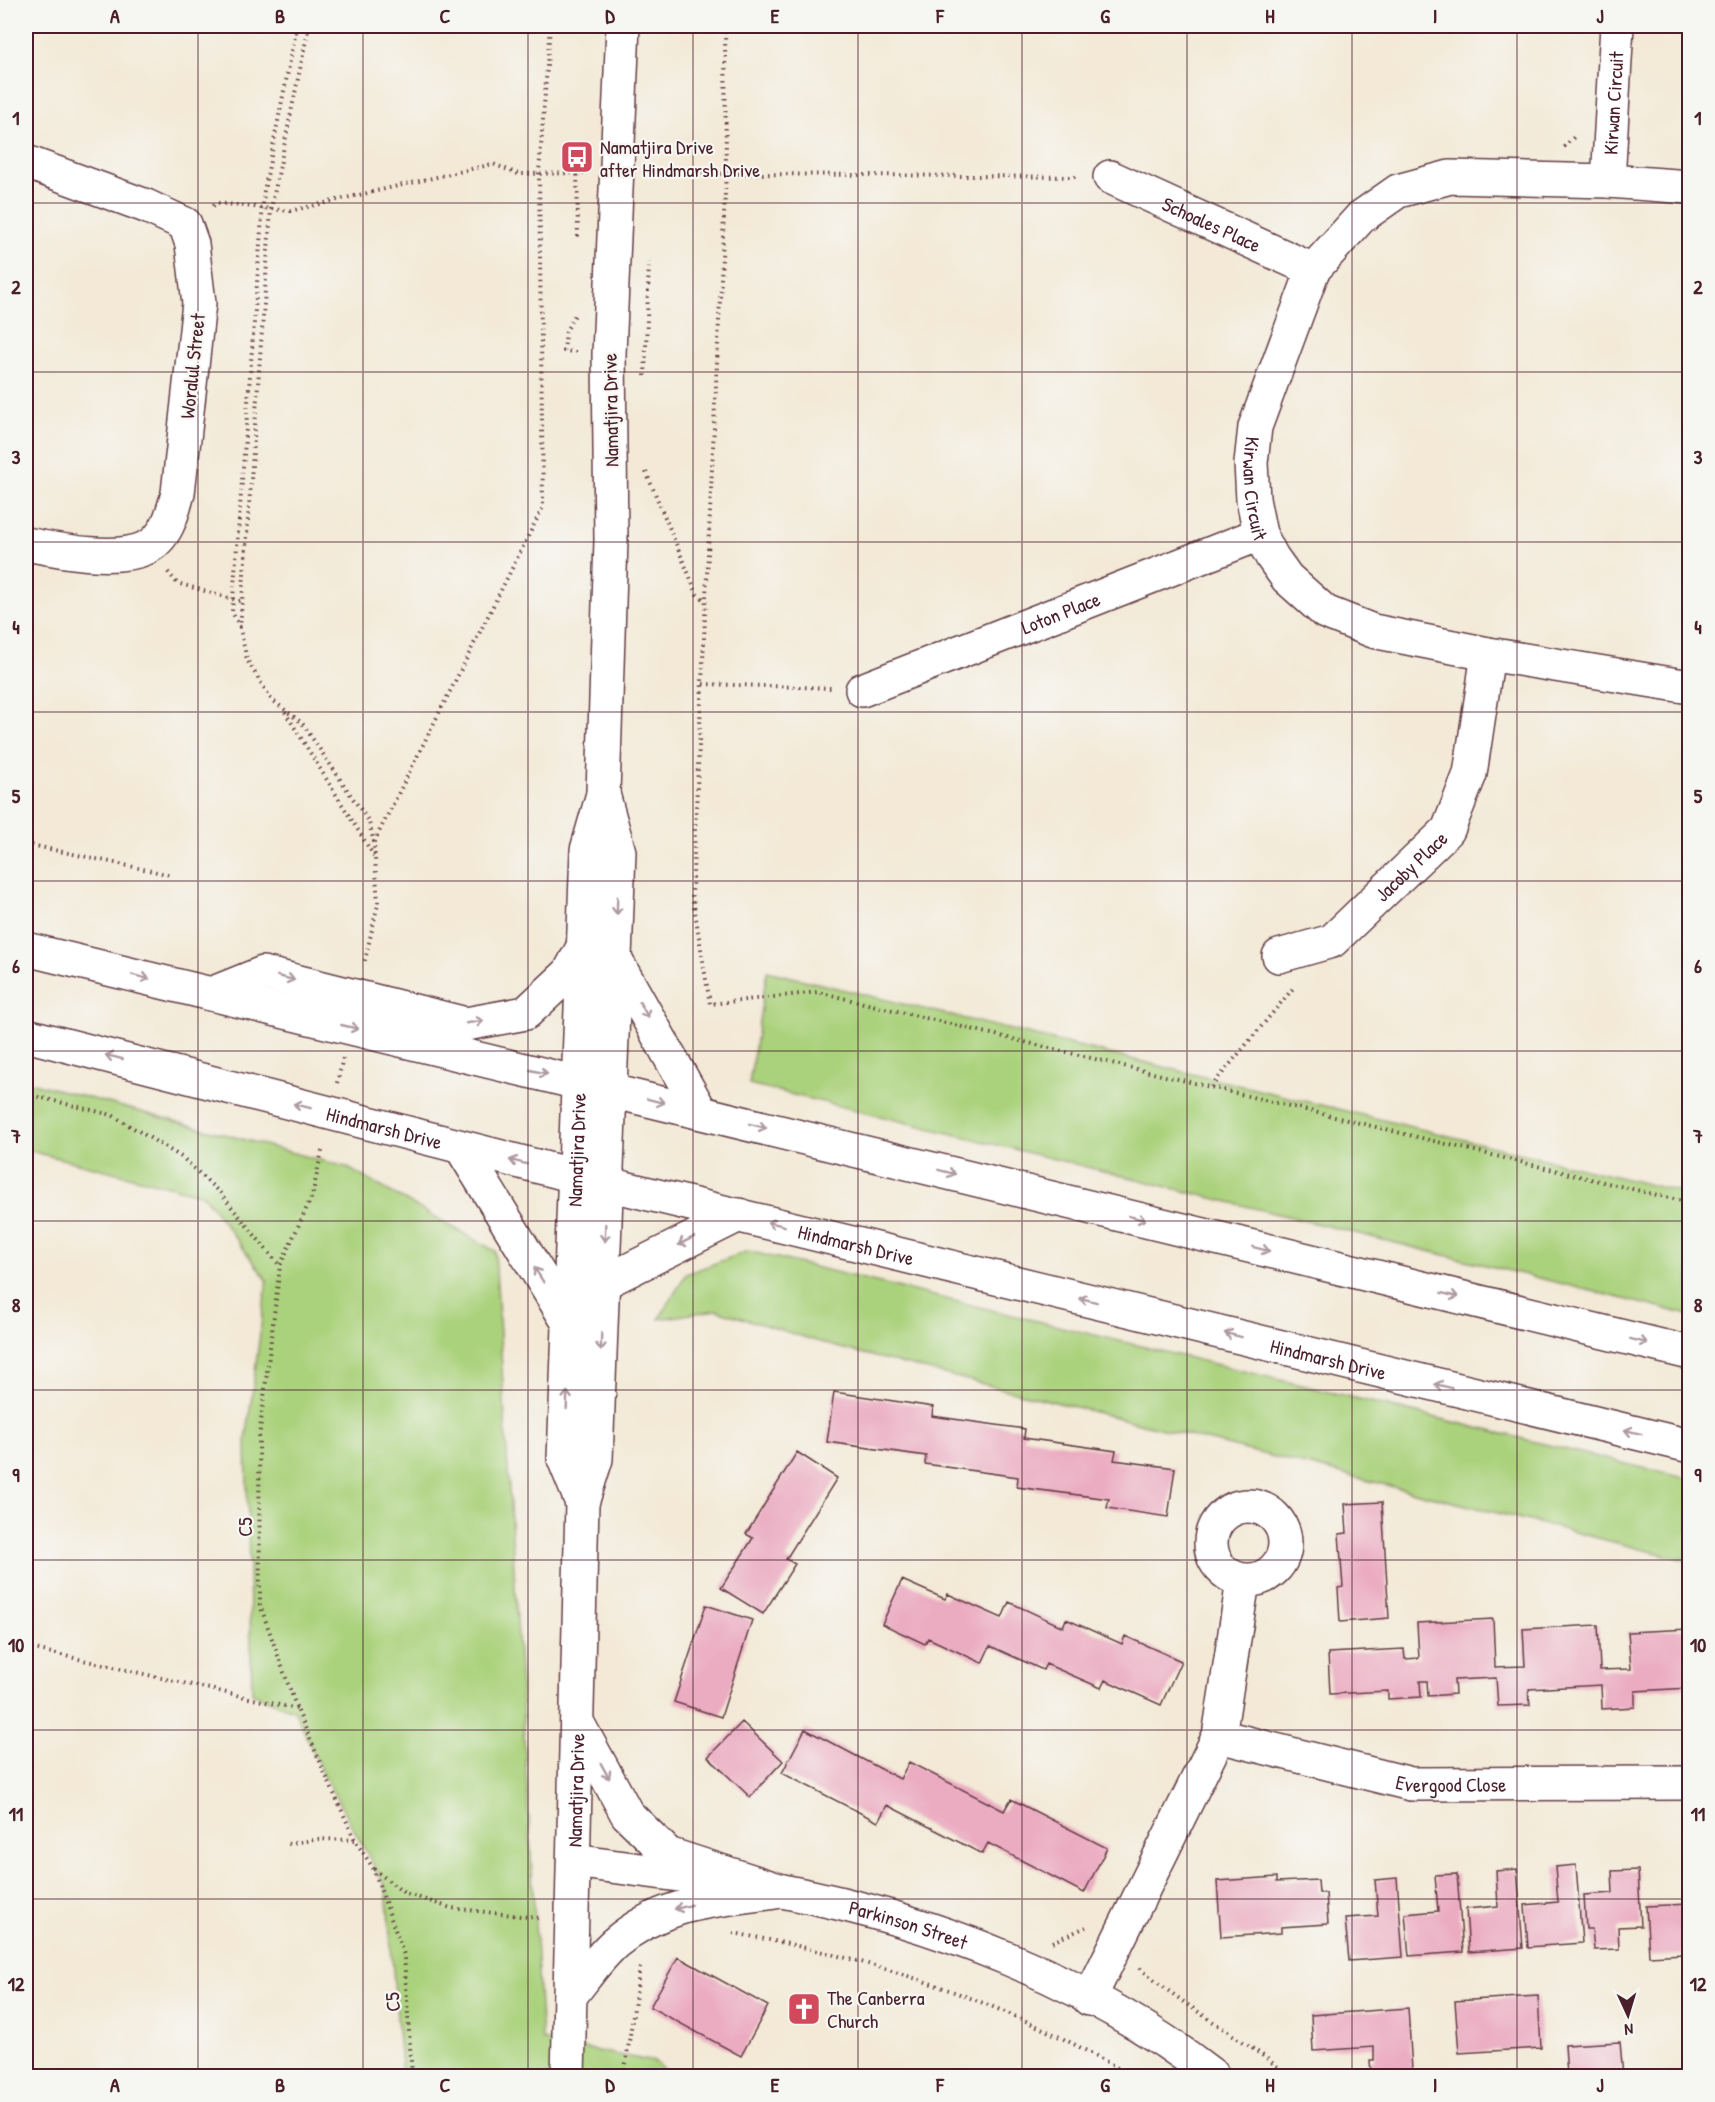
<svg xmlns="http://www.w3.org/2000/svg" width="1715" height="2102" viewBox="0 0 1715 2102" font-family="'Patrick Hand',sans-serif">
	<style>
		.green { fill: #aad27c; stroke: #7a7854; stroke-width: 1.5 }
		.building { fill: #ebabc1 }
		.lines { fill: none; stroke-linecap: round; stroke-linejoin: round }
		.street-casing { stroke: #633d45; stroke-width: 36 }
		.secondary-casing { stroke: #633d45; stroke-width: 36 }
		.primary-casing { stroke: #633d45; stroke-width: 36 }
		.path { stroke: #633d45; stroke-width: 4; stroke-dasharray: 1.5 4.5; stroke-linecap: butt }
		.street { stroke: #fff; stroke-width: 33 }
		.secondary { stroke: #fff; stroke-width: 33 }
		.primary { stroke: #fff; stroke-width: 33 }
		.oneway { stroke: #ae9aa0 }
		.grid { fill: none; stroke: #4a1f2b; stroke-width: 1.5; stroke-opacity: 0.55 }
		.labels { text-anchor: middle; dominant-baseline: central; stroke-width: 4.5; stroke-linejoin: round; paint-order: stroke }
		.street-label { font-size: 20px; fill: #4a1f2b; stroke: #f6f6f2 }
		.poi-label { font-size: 20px; fill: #4a1f2b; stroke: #f6f6f2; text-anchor: start }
		.neatline { fill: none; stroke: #4a1f2b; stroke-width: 2 }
		.grid-label { font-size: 20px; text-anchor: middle; font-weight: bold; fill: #4a1f2b }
	</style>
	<rect width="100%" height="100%" fill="#f6f6f2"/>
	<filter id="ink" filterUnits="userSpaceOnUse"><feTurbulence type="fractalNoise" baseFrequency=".0167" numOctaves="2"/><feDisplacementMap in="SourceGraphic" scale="12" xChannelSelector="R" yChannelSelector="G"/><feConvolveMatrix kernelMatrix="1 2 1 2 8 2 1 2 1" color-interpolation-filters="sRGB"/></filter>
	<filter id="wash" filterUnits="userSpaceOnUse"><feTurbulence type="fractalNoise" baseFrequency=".008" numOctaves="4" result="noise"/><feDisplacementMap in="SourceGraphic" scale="24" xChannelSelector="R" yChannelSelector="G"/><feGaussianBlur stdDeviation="1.35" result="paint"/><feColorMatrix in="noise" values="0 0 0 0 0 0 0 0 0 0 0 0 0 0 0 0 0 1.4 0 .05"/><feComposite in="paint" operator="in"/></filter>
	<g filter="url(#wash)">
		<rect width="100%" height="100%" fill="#f3e9d6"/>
		<!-- green -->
		<path class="green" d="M767 971 1689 1194V1315L749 1084Z
			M26 1081 346 1167 495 1251 542 2040 655 2062 670 2076H402L386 1888 321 1770 295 1711 252 1693 246 1441 267 1280 203 1195 26 1150Z
			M748 1251 1689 1479V1561L836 1347 716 1310 659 1319 686 1274Z"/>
		<g id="blocks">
			<!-- building -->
			<path class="building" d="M834 1392 933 1407 932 1416 1025 1429 1024 1438 1116 1451 1114 1460 1175 1468 1168 1517 1107 1508 1109 1499 1017 1487 1018 1477 925 1464 926 1456 827 1442Z
				M797 1452 837 1478 786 1559 795 1564 763 1614 721 1588 753 1538 746 1534Z
				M1382 1502 1389 1618 1340 1622 1338 1588 1343 1587 1339 1534 1347 1533 1345 1504Z
				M902 1580 945 1599 948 1594 1002 1618 1009 1602 1063 1627 1066 1619 1122 1644 1125 1636 1181 1661 1161 1705 1105 1680 1101 1688 1046 1664 1043 1670 990 1646 982 1663 928 1638 925 1644 882 1624Z
				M706 1605 752 1620 721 1717 674 1702Z
				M1493 1619 1495 1667 1525 1666 1523 1629 1598 1625 1600 1670 1631 1669 1628 1632 1690 1629V1688L1635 1691V1707L1602 1709 1601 1685 1529 1689 1530 1705 1498 1706 1496 1678 1454 1680 1455 1694 1428 1696 1427 1681H1420L1421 1697 1388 1699V1691L1330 1694 1328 1653 1404 1649 1405 1659 1419 1658 1417 1623Z
				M742 1722 783 1761 750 1797 708 1757Z
				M805 1729 900 1779 909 1762 1004 1811 1011 1799 1107 1848 1084 1893 988 1843 982 1854 887 1805 878 1822 782 1773Z
				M1576 1865 1582 1943 1528 1947 1525 1905 1558 1902 1555 1867Z
				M1517 1869 1523 1948 1469 1952 1466 1909 1498 1906 1496 1871Z
				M1638 1870 1641 1926 1618 1927 1619 1949 1594 1950 1592 1929H1586L1584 1895 1613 1893 1612 1871Z
				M1457 1874 1463 1952 1409 1956 1405 1914 1438 1911 1435 1875Z
				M1277 1877V1882L1318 1880 1319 1893H1326L1328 1924 1281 1927V1933L1221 1937 1217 1881Z
				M1397 1878 1403 1957 1349 1961 1345 1918 1378 1916 1375 1880Z
				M1690 1904V1970H1684L1683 1954 1649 1956 1646 1906Z
				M678 1957 768 2006 741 2056 650 2007Z
				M1538 1996 1541 2048 1459 2053 1455 2001Z
				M1408 2008 1412 2070 1371 2073 1370 2060H1374V2047L1313 2051 1311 2015Z
				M1620 2042 1623 2076H1567L1565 2045Z
				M1683 2072V2076H1638V2075Z"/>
		</g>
	</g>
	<g filter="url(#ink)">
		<use href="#blocks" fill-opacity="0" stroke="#633d45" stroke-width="1.5"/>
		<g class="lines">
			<defs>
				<g id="street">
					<path d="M26 162 146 206 185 224 192 244 199 303 178 493C173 512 167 538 146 548 115 562 58 550 26 544"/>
					<path id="s1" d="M1110 177 1313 270"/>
					<path id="s2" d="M1608 181 1617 26"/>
					<path id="s3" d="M1690 187 1608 181 1450 177 1398 191 1361 217 1313 270 1255 427 1251 463 1253 499 1260 534 1272 557 1287 578 1325 612 1373 631 1488 654 1690 687"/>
					<path id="s4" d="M862 690 1260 534"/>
					<path id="s5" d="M1279 956 1332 941 1448 830 1470 774 1488 654"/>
					<circle cx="1248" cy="1543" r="37"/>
					<path id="s6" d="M1219 1736 1411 1784 1690 1783"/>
					<path id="s7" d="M575 1861C643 1871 714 1878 782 1891 931 1919 1093 1982 1213 2076"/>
					<path d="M1089 1999 1219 1736 1243 1581"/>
				</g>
				<g id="secondary">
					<path id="s8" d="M582 1503 564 1459 587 850 603 794 611 540 609 354 623 26"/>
					<path d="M577 1722 627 1814 668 1854 782 1891"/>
					<path d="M570 1996C584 1979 598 1958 615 1943 664 1901 715 1901 775 1892"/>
					<path id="s9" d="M568 2076 582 1503 596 1459 619 852 603 794"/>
				</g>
				<g id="primary">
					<path d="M26 949 1690 1353"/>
					<path d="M615 959 701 1112"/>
					<path d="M211 994 263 973 466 1024 526 1013 569 973 583 947"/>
					<path id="s10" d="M26 1035 575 1176 1690 1446"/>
					<path d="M461 1147 570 1325"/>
					<path d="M603 1283 739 1215"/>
				</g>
			</defs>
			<!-- street casing -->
			<use href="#street" class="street-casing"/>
			<!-- secondary casing -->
			<use href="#secondary" class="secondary-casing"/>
			<!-- primary casing -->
			<use href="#primary" class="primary-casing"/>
			<!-- path -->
			<path class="path" d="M309 26 271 209 240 628 247 660 271 699 302 723 369 822 374 843 378 904 364 964
				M725 26 726 172 692 894 710 1004 818 992 1690 1203
				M1564 147 1576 135
				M577 157 578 240
				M648 173 1079 177
				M213 206 217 203 290 211 493 164 518 174 584 173
				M576 352 564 351 566 331 576 313
				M645 376 649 262
				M646 472 697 594 706 601
				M168 572 177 583 243 602
				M240 627 232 612 264 191 297 26
				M703 684 831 688
				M285 712 374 856
				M374 842 543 507 539 173 550 26
				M26 844 171 875
				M337 1083 343 1058
				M1211 1087 1295 986
				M26 1094 112 1115 183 1158 220 1193 280 1266
				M322 1151 312 1196 280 1266 259 1438 260 1605 297 1709 323 1769 355 1840 373 1868 404 1955 412 2076
				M26 1647 297 1709
				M288 1844 319 1839 355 1840
				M374 1869 404 1893 451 1908 538 1918
				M733 1933C873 1958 1010 2003 1131 2076
				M1052 1942 1086 1927
				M1140 1968C1187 2009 1242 2037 1289 2076
				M624 2076 640 1967"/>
			<!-- street -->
			<use href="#street" class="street"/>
			<!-- secondary -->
			<use href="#secondary" class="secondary"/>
			<!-- primary -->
			<use href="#primary" class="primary"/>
		</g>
		<!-- one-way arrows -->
		<defs><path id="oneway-shaft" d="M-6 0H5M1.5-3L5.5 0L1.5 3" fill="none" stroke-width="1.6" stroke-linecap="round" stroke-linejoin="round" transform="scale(1.5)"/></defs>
		<g class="oneway">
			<use href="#oneway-shaft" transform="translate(617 906) rotate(92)"/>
			<use href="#oneway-shaft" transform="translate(141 977) rotate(14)"/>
			<use href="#oneway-shaft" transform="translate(286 978) rotate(14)"/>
			<use href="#oneway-shaft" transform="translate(644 1010) rotate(60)"/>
			<use href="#oneway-shaft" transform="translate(475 1022) rotate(-8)"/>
			<use href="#oneway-shaft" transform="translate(350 1027) rotate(13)"/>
			<use href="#oneway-shaft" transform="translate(114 1057) rotate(-166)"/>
			<use href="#oneway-shaft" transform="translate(539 1072) rotate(13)"/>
			<use href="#oneway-shaft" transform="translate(656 1101) rotate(14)"/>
			<use href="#oneway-shaft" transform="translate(302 1106) rotate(-166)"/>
			<use href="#oneway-shaft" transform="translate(758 1126) rotate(14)"/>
			<use href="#oneway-shaft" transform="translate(518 1162) rotate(-166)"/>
			<use href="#oneway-shaft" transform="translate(947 1172) rotate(14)"/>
			<use href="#oneway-shaft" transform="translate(1137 1218) rotate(14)"/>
			<use href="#oneway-shaft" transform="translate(776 1224) rotate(-166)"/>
			<use href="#oneway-shaft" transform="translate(605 1233) rotate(92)"/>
			<use href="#oneway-shaft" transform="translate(686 1241) rotate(153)"/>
			<use href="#oneway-shaft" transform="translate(1261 1249) rotate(14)"/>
			<use href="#oneway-shaft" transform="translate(539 1275) rotate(-122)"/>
			<use href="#oneway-shaft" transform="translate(1450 1295) rotate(14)"/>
			<use href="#oneway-shaft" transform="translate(1088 1300) rotate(-166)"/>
			<use href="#oneway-shaft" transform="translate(1233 1335) rotate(-166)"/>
			<use href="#oneway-shaft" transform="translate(1639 1341) rotate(14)"/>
			<use href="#oneway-shaft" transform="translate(601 1342) rotate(92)"/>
			<use href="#oneway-shaft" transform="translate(1443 1386) rotate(-166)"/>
			<use href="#oneway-shaft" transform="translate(567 1400) rotate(-88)"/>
			<use href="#oneway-shaft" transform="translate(1633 1432) rotate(-166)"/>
			<use href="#oneway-shaft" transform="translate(605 1771) rotate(61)"/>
			<use href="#oneway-shaft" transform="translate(683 1907) rotate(166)"/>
		</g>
	</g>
	<!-- grid -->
	<path class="grid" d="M198 26V2076M363 26V2076M528 26V2076M693 26V2076M858 26V2076M1022 26V2076M1187 26V2076M1352 26V2076M1517 26V2076M26 203H1690M26 372H1690M26 542H1690M26 712H1690M26 881H1690M26 1051H1690M26 1221H1690M26 1390H1690M26 1560H1690M26 1730H1690M26 1899H1690"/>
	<!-- icons -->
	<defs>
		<symbol id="bus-square" viewBox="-11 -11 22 22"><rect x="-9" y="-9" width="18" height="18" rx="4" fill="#d1495b" stroke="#f6f6f2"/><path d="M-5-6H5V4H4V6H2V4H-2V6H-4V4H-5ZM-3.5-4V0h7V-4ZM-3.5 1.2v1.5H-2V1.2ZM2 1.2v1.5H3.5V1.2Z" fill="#fff"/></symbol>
		<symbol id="church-square" viewBox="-11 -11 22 22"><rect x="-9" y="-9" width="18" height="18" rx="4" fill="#d1495b" stroke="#f6f6f2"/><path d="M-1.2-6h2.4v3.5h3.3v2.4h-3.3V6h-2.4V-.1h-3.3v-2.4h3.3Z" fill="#fff"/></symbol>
	</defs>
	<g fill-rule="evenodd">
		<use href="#bus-square" x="558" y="138" width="38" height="38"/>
		<use href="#church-square" x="785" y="1990" width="38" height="38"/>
	</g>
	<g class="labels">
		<!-- street labels -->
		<g class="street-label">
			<text stroke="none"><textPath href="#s2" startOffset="78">Kirwan Circuit</textPath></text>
			<text stroke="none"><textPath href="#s1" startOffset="112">Schoales Place</textPath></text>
			<text transform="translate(192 366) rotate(-84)">Woralul Street</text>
			<text transform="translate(610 410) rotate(-91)">Namatjira Drive</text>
			<text stroke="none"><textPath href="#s3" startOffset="640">Kirwan Circuit</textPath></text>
			<text stroke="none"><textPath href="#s4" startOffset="213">Loton Place</textPath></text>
			<text stroke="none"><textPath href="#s5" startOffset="164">Jacoby Place</textPath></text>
			<text stroke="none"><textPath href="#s10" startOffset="370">Hindmarsh Drive</textPath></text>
			<text stroke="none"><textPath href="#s8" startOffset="357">Namatjira Drive</textPath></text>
			<text stroke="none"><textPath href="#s10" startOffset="856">Hindmarsh Drive</textPath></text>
			<text stroke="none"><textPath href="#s10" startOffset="1342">Hindmarsh Drive</textPath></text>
			<text transform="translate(244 1527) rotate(-90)">C5</text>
			<text stroke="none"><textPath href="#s6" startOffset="238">Evergood Close</textPath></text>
			<text stroke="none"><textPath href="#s9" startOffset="286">Namatjira Drive</textPath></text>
			<text stroke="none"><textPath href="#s7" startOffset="340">Parkinson Street</textPath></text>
			<text transform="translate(392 2002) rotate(-94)">C5</text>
		</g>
		<!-- poi labels -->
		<g class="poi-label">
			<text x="600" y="146">Namatjira Drive<tspan x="600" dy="23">after Hindmarsh Drive</tspan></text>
			<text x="827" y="1997">The Canberra<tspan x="827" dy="23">Church</tspan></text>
		</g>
	</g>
	<!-- margin -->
	<rect width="1715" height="2102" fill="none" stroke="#f6f6f2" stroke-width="66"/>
	<!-- north arrow -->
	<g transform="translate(1628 2015) rotate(176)" stroke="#f6f6f2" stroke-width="4.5" paint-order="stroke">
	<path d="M0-4.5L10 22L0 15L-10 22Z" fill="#4a1f2b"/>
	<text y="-9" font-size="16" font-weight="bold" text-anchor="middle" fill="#4a1f2b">N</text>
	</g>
	<rect x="33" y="33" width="1649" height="2036" class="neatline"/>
	<g class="grid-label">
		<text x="115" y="23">A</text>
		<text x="280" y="23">B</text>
		<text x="445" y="23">C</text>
		<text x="610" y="23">D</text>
		<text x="775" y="23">E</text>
		<text x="940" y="23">F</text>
		<text x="1105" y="23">G</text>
		<text x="1270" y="23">H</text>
		<text x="1435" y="23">I</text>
		<text x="1600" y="23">J</text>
		<text x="16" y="125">1</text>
		<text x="1698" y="125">1</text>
		<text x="16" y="294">2</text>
		<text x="1698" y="294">2</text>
		<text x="16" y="464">3</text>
		<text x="1698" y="464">3</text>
		<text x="16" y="634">4</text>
		<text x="1698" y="634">4</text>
		<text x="16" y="803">5</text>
		<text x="1698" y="803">5</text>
		<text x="16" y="973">6</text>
		<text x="1698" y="973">6</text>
		<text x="16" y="1143">7</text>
		<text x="1698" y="1143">7</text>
		<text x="16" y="1312">8</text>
		<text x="1698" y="1312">8</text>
		<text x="16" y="1482">9</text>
		<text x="1698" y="1482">9</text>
		<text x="16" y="1652">10</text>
		<text x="1698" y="1652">10</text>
		<text x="16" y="1821">11</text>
		<text x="1698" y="1821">11</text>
		<text x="16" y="1991">12</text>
		<text x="1698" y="1991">12</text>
		<text x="115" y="2092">A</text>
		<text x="280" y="2092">B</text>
		<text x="445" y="2092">C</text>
		<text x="610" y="2092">D</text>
		<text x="775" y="2092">E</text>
		<text x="940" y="2092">F</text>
		<text x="1105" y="2092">G</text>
		<text x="1270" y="2092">H</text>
		<text x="1435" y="2092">I</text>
		<text x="1600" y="2092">J</text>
	</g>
</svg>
